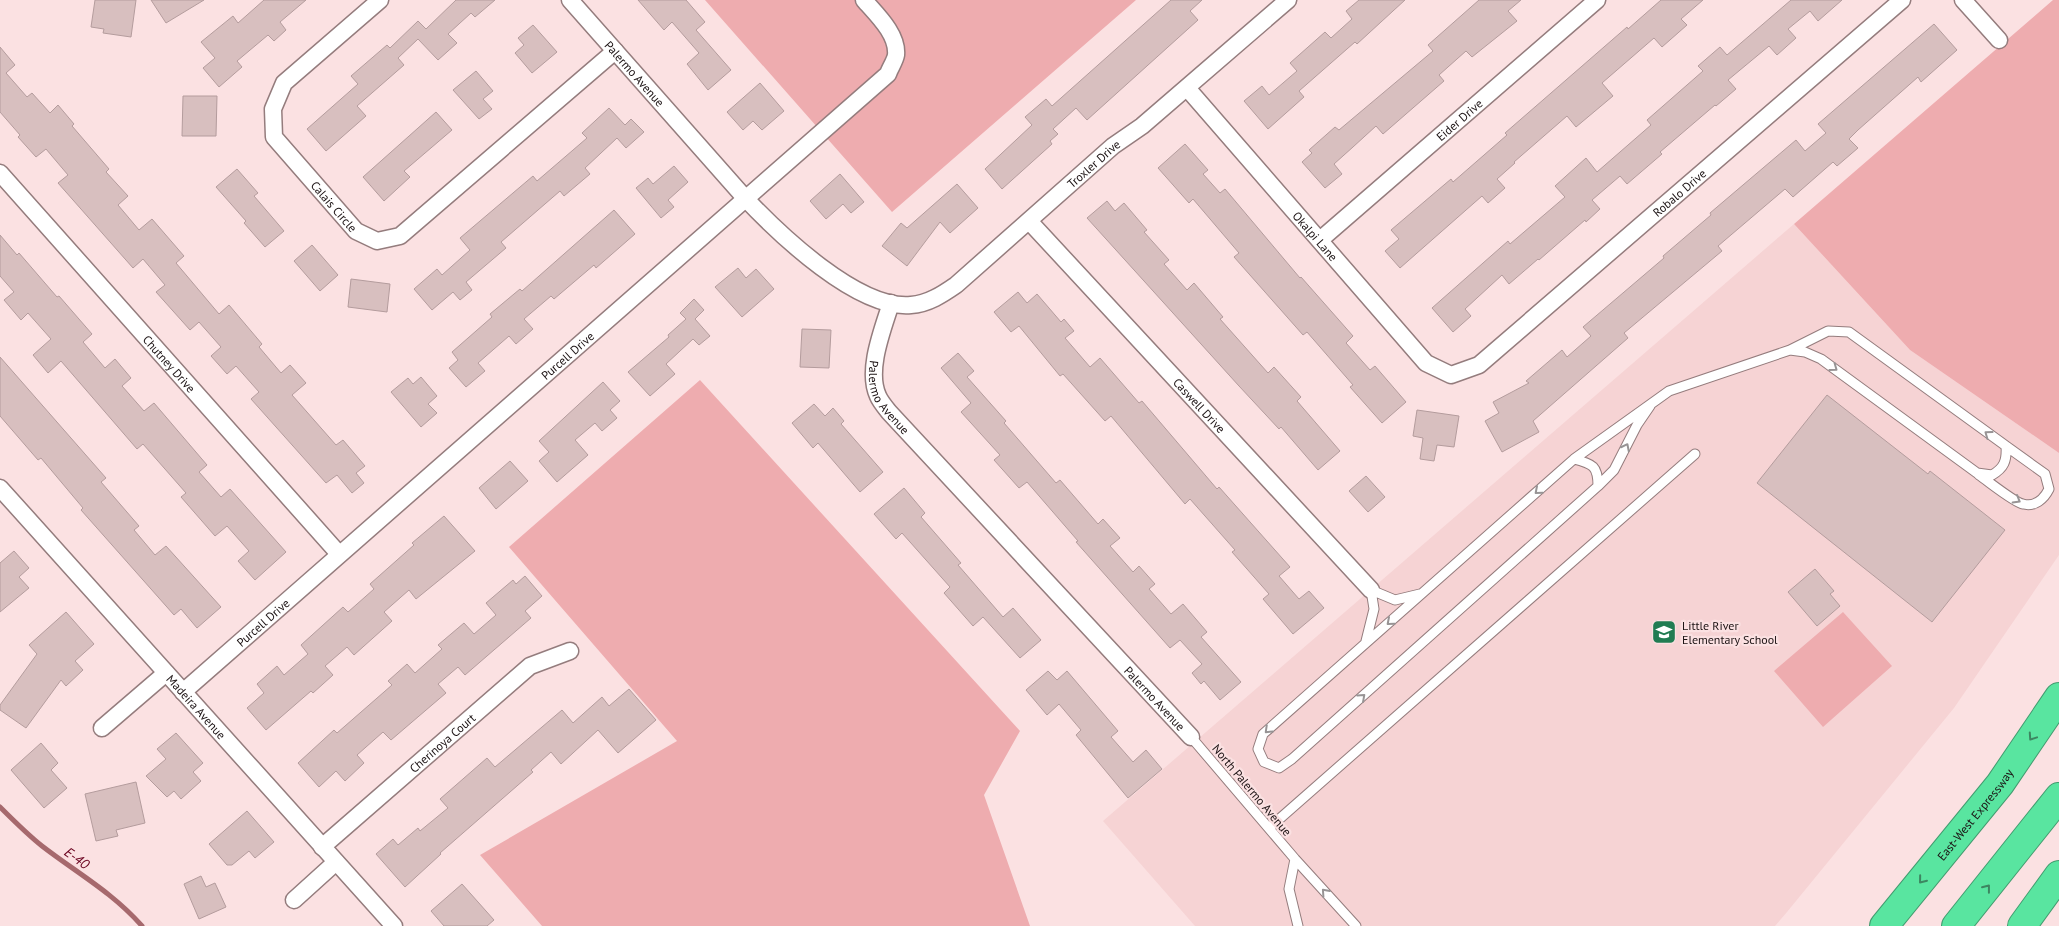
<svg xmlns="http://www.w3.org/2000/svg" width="2059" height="926" viewBox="0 0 2059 926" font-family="'PT Sans',sans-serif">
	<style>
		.built { fill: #f6d3d4 }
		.green { fill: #eeacaf }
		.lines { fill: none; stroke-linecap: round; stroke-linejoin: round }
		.stream { stroke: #a6696d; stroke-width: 5 }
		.building { fill: #d8bfbf; stroke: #b49c9d }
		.lane-casing { stroke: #947c7d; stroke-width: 11 }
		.street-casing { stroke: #947c7d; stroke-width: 19 }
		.highway-casing { stroke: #439b6f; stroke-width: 30 }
		.lane { stroke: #fff; stroke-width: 9 }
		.street { stroke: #fff; stroke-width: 16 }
		.highway { stroke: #59e5a0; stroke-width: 28 }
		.oneway { stroke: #989495 }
		.oneway2 { stroke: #3d8661 }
		.labels { text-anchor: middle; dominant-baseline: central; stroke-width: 4.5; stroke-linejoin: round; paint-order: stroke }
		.street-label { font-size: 12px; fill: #1b1213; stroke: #fbe1e2 }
		.poi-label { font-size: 12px; fill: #1b1213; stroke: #fbe1e2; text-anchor: start }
		.water-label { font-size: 14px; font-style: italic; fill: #69011d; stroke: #fbe1e2 }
	</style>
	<rect width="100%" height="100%" fill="#fbe1e2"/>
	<!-- built -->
	<path class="built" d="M1794 224 1910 350 2059 453V555L1954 708 1787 912 1775 926H1195L1103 821Z"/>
	<!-- green -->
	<path class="green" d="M705 0H1136L892 212Z
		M2053 0H2059V453L1910 350 1794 224Z
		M700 380 1020 731 984 795 1030 926H542L480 855 677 741 509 547Z
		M1843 612 1892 666 1823 727 1774 671Z"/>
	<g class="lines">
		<!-- stream -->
		<path class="stream" d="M0 807C13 820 28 835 42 846 77 873 112 892 142 926"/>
	</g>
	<!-- building -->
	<path class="building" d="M95 0H136L131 37 103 33 104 29 91 27Z
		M151 0H204L166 23Z
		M264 0H306L280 22 286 30 274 41 268 35 237 61 242 67 219 87 203 68 215 58 201 42 233 16 238 23Z
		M456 0H495L475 17 471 13 448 34 457 43 438 60 418 39 398 58 404 65 357 106 366 116 326 151 307 129 358 84 351 76 387 45 390 48 418 21 426 29Z
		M638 0H686L705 22 696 30 731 70 708 90 687 64 699 53 672 22 664 30Z
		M1171 0H1202L1190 11 1198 20 1087 120 1076 108 1053 129 1058 134 1050 141 1052 144 1002 189 985 169 1032 125 1025 117 1046 99 1052 106Z
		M1359 0H1405L1357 44 1355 42 1299 91 1304 97 1268 129 1244 101 1262 86 1269 95 1297 71 1290 63 1325 32 1331 38 1352 19 1346 11Z
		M1479 0H1521L1508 11 1517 21 1472 57 1466 51 1439 75 1444 81 1383 134 1376 126 1353 147 1334 164 1342 174 1325 188 1302 162 1312 153 1309 150 1335 127 1339 130 1433 51 1428 45Z
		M1661 0H1703L1681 19 1687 25 1662 47 1654 38 1602 83 1613 96 1576 127 1567 116 1514 162 1515 163 1497 179 1505 188 1488 203 1482 196 1400 268 1385 251 1399 239 1391 230 1451 179 1453 182 1507 135 1505 133 1627 27 1628 29Z
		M1791 0H1842L1818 21 1810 11 1788 29 1796 38 1777 55 1769 46 1728 80 1736 89 1716 106 1715 105 1660 152 1662 154 1627 184 1620 176 1592 200 1600 209 1586 222 1585 220 1539 260 1538 259 1509 284 1502 275 1465 309 1471 316 1453 332 1432 308 1508 241 1510 244 1565 197 1555 186 1586 158 1597 172 1651 125 1647 120 1703 71 1698 66 1720 47 1727 55Z
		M1934 24 1957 50 1921 82 1918 77 1858 130 1849 139 1858 148 1837 166 1833 162 1793 197 1785 189 1718 246 1722 251 1624 333 1628 338 1533 421 1539 432 1502 452 1485 421 1499 413 1493 402 1529 383 1526 381 1562 350 1567 357 1591 336 1583 327 1664 258 1663 256 1711 215 1710 213 1796 140 1805 151 1826 133 1818 124Z
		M533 25 557 52 532 73 515 53 524 45 518 38Z
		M0 47 15 65 6 73 27 97 32 93 50 113 58 105 74 124 72 126 109 169 106 172 128 196 118 205 139 230 152 219 184 256 176 263 219 314 229 305 262 344 259 347 281 373 290 365 306 383 292 395 336 445 343 440 365 466 356 473 364 483 352 493 337 475 326 483 251 399 259 392 236 366 227 374 211 356 221 347 199 322 190 330 156 292 165 285 143 259 133 268 58 183 68 175 46 149 36 157 18 137 20 135 0 112Z
		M476 71 493 91 483 99 492 109 479 119 453 90Z
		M760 83 784 111 762 130 753 121 743 130 727 112Z
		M183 96H217L216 136H182Z
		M609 108 625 125 631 119 644 132 626 148 617 138 585 168 590 174 564 196 560 191 501 242 506 248 466 282 472 290 460 300 453 292 432 310 414 289 437 269 442 275 470 250 460 238 533 176 537 181 587 138 582 133Z
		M436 112 452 130 404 171 410 177 384 201 363 177Z
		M1185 144 1208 170 1203 174 1220 193 1225 189 1300 278 1301 277 1353 336 1346 343 1370 370 1375 366 1406 402 1382 423 1350 387 1353 385 1307 332 1303 335 1234 257 1239 253 1193 199 1189 203 1158 168Z
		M674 166 688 182 668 200 674 207 661 218 636 188 648 178 653 184Z
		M237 169 258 193 254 196 284 231 265 247 244 223 246 221 216 187Z
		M840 174 864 202 851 213 843 204 826 219 810 201Z
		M957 184 978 208 950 233 940 222 907 266 882 246 901 223 907 228Z
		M1107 201 1115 211 1124 203 1147 230 1144 232 1169 260 1164 264 1187 290 1194 283 1223 317 1220 319 1268 373 1274 367 1301 397 1297 401 1340 451 1318 470 1281 427 1279 429 1239 386 1087 218Z
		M614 210 635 234 596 268 594 265 554 299 551 296 524 319 533 329 516 344 509 336 478 363 485 371 466 387 449 368 458 360 452 352 492 317 490 314 520 289 522 291Z
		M0 235 17 255 19 253 57 297 59 296 92 334 83 342 105 368 115 359 131 378 122 386 144 411 154 403 207 465 199 472 221 497 230 489 286 552 255 580 238 561 249 551 227 526 215 536 181 497 186 493 143 444 137 449 61 361 48 373 33 355 51 339 28 313 21 320 4 300 14 292 0 276Z
		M312 245 338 275 320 291 294 261Z
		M738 268 746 278 756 269 774 289 742 317 715 287Z
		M351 279 390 284 387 312 348 307Z
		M1018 292 1027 303 1037 294 1061 322 1064 319 1074 331 1065 338 1090 367 1100 358 1139 403 1142 401 1217 489 1219 487 1290 567 1279 576 1299 599 1309 591 1324 608 1293 634 1263 599 1269 594 1232 552 1235 550 1190 499 1185 504 1111 416 1105 421 1063 374 1060 376 1019 326 1011 332 994 312Z
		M694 299 704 310 695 319 710 336 699 345 693 339 666 364 675 374 650 396 628 372 669 337 668 335 686 319 680 313Z
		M802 329 831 330 829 368 800 367Z
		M958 353 974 371 967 377 1006 421 1004 423 1056 483 1060 480 1098 524 1103 519 1120 538 1110 546 1133 572 1139 566 1155 584 1149 589 1171 614 1183 604 1207 632 1201 637 1241 682 1220 700 1204 681 1201 684 1192 673 1202 664 1180 640 1170 648 1076 542 1078 541 1027 482 1019 488 994 460 1000 455 961 412 971 403 941 368Z
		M0 357 106 478 101 482 139 526 134 530 155 555 166 546 221 607 197 628 181 609 174 615 81 510 83 508 41 458 38 460 0 416Z
		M421 377 437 396 428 404 437 413 421 427 391 392 408 378 413 384Z
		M603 382 620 401 610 410 617 418 602 431 595 423 575 440 588 455 557 482 539 461 549 452 539 441Z
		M1827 395 1928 474 1930 471 2005 530 1932 622 1757 483Z
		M814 404 825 416 833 408 844 421 841 424 883 472 860 492 818 443 813 448 792 423Z
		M1417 410 1459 416 1454 447 1437 445 1434 461 1420 459 1423 438 1413 436Z
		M510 461 528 481 496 509 479 488Z
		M1366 476 1385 497 1368 512 1349 491Z
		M904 488 925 513 921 517 961 563 958 565 1003 617 1013 608 1041 640 1020 658 983 617 973 626 944 593 950 587 902 533 896 539 874 514Z
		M444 516 475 551 416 599 409 590 384 612 392 621 354 655 347 647 325 666 333 675 313 693 311 691 266 730 247 708 264 693 257 684 277 666 284 675 308 654 301 645 343 607 348 612 374 589 370 584 414 545 412 543Z
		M14 551 29 568 19 577 29 588 0 612V563Z
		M1815 569 1834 591 1830 594 1840 606 1817 626 1788 592Z
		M525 576 542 596 525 611 531 618 465 675 458 667 438 684 446 693 391 740 383 732 357 755 364 763 345 781 336 771 319 787 298 763 334 730 337 733 392 685 388 681 407 664 415 673 442 649 438 645 464 623 474 634 496 615 486 603 513 580 516 584Z
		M66 612 94 644 75 661 83 670 66 686 61 680 26 728 0 710V705L37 654 29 645Z
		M1048 671 1057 680 1067 671 1118 731 1111 737 1133 762 1146 750 1162 769 1128 798 1076 735 1081 730 1059 704 1047 715 1026 690Z
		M629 689 656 720 618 753 598 730 561 764 551 752 531 770 533 772 440 853 441 854 405 887 376 854 393 839 398 845 418 828 420 831 448 808 440 799 487 758 495 767 562 710 573 723 602 697 609 706Z
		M176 733 203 763 193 772 201 781 181 799 174 791 167 797 146 776 166 759 157 749Z
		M41 743 58 763 51 770 67 788 44 808 11 770Z
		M136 782 145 823 116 830 118 836 96 841 85 794Z
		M247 811 274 842 255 858 249 851 232 865H227L209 844Z
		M201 876 206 887 215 883 226 907 199 919 184 884Z
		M462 884 494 920 487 926H444L431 911Z"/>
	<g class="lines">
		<defs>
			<path id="lane" d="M1650 406 1637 425 1614 470 1598 486 1292 759 1279 768 1264 762 1258 749 1263 734 1574 459 1669 391 1790 350 1828 331 1849 332 2006 446C2007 461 2004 468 1992 475L1977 473 1821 359 1805 352 1790 350
				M1574 459C1593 464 1598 466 1598 486
				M1979 475C1988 481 2015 503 2023 504 2035 507 2044 499 2049 489L2045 474 2006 446
				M1371 590 1395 600 1420 594
				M1366 641 1374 609 1371 590
				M1191 737 1295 859 1356 926
				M1269 828 1695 454
				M1295 859 1289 889 1298 926"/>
			<g id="street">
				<path id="s1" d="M380 0 284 83 273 109 274 137 356 231 377 241 400 236 615 51"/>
				<path id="s2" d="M570 0 745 198C779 234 858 310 911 305 928 304 943 294 956 285L1113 146 1142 126 1288 0"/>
				<path d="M1963 0 1999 40"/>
				<path id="s3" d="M1187 88 1426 363 1451 375 1479 365 1902 0"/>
				<path id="s4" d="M0 173 339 554"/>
				<path id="s5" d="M1029 221 1371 590"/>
				<path id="s6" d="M1320 240 1597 0"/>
				<path id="s7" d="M891 303C883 329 866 370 878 396 880 401 885 407 889 412L1191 737"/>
				<path id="s8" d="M0 488 394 926"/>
				<path id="s9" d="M183 692 888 74C890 68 895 61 896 55 898 34 876 14 864 0"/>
				<path d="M102 728 166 673"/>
				<path id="s10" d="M322 847 530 666 570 651"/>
				<path d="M294 900 336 862"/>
			</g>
			<g id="highway">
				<path id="s11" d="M1884 926 2000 784 2059 697"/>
				<path d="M1956 926 2059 797"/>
				<path d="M2022 926 2059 875"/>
			</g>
		</defs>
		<!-- lane casing -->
		<use href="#lane" class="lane-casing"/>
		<!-- street casing -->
		<use href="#street" class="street-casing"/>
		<!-- highway casing -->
		<use href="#highway" class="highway-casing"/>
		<!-- lane -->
		<use href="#lane" class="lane"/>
		<!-- street -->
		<use href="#street" class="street"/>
		<!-- highway -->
		<use href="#highway" class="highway"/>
	</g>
	<!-- one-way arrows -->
	<defs><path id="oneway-chevron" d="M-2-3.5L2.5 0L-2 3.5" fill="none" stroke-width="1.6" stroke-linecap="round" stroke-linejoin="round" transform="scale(1.25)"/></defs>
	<g class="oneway">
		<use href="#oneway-chevron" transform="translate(1834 368) rotate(36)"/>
		<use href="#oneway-chevron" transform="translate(1988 434) rotate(-144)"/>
		<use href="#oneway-chevron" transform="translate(1626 447) rotate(-63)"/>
		<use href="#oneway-chevron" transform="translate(1538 491) rotate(139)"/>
		<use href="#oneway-chevron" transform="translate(2017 500) rotate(30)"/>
		<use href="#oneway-chevron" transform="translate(1390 622) rotate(139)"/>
		<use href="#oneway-chevron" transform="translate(1362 697) rotate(-42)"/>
		<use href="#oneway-chevron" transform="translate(1268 730) rotate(136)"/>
		<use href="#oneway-chevron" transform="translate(1325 892) rotate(-132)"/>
	</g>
	<g class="oneway2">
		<use href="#oneway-chevron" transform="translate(2032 737) rotate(124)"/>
		<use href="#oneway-chevron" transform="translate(1922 880) rotate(129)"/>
		<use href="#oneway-chevron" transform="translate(1987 888) rotate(-52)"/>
	</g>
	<!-- icons -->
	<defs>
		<symbol id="school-square" viewBox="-11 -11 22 22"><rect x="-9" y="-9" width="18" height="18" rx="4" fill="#217c52" stroke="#fbe1e2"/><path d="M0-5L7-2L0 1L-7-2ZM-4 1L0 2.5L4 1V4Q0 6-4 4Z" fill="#fff"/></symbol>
	</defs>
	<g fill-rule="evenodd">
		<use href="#school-square" x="1650" y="618" width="28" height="28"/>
	</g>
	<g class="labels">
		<!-- street labels -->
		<g class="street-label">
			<text stroke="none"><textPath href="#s2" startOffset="98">Palermo Avenue</textPath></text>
			<text stroke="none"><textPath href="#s6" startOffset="184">Eider Drive</textPath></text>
			<text stroke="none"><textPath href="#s2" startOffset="700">Troxler Drive</textPath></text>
			<text stroke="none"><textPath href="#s3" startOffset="686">Robalo Drive</textPath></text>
			<text stroke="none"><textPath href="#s1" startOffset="275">Calais Circle</textPath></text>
			<text stroke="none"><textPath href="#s3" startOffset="196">Okalpi Lane</textPath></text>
			<text stroke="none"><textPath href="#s9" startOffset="511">Purcell Drive</textPath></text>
			<text stroke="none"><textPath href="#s4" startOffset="255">Chutney Drive</textPath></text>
			<text stroke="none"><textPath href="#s7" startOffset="101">Palermo Avenue</textPath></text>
			<text stroke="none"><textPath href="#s5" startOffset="251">Caswell Drive</textPath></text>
			<text stroke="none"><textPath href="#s9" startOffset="106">Purcell Drive</textPath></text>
			<text stroke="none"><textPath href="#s7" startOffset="506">Palermo Avenue</textPath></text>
			<text stroke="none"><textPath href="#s8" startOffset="294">Madeira Avenue</textPath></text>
			<text stroke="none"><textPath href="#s10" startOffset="159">Cherinoya Court</textPath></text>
			<text transform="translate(1252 790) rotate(50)">North Palermo Avenue</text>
			<text stroke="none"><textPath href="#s11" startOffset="144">East-West Expressway</textPath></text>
		</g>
		<!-- poi labels -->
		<g class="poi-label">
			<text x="1682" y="625">Little River<tspan x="1682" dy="14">Elementary School</tspan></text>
		</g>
		<!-- water labels -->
		<g class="water-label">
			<text transform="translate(77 858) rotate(36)">E-40</text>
		</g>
	</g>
</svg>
